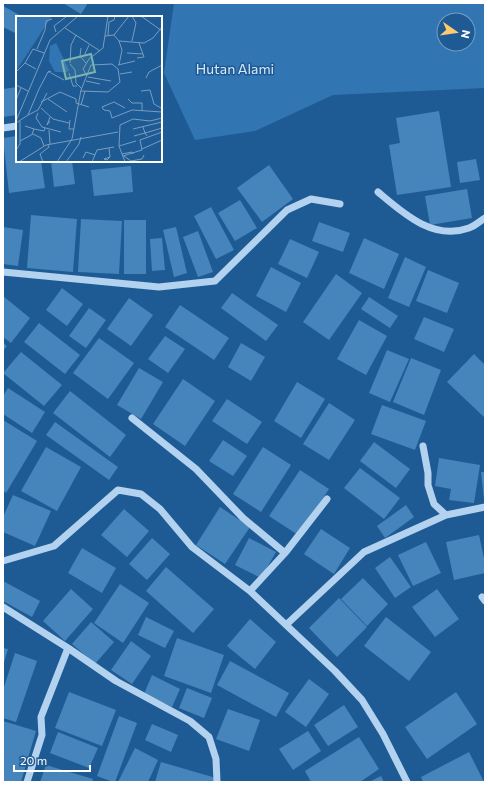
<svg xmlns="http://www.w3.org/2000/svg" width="488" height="785" viewBox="0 0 488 785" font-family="Commissioner,sans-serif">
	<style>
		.green { fill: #3275b3; fill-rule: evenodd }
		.building { fill: #4684bc }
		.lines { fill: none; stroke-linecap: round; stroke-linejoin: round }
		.minor { stroke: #b2d2ef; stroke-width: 7 }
		.labels { text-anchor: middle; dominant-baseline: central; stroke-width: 3; stroke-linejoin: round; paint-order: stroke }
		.park-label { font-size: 14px; fill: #d8eafa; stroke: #1e5b95 }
		.inset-road { fill: none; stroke: #789dbf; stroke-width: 1 }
		.view { fill: #7bb4af; fill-opacity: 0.15; stroke: #7bb4af; stroke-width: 2 }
		.inset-edge { fill: none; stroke: #fff; stroke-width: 2 }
	</style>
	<rect width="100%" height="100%" fill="#1e5b95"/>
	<!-- green -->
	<path class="green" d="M174 3H485V88L333 95 255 131 195 140 164 73ZM444 20H468V44H444Z"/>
	<!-- building -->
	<path class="building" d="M63 3H88L81 14Z
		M3 6 23 17H17V34L3 27Z
		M17 87V115L3 117V89Z
		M439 111 451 187 397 195 389 145 400 143 396 118Z
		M17 136V161H41L45 188 9 193 3 138Z
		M476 159 480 180 460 183 457 162Z
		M51 161H72L75 184 54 187Z
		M269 165 293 199 262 222 237 188Z
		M131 166 133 192 94 196 91 170Z
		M467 189 472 218 430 225 425 196Z
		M240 200 257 228 235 241 218 213Z
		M211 207 234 250 216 259 194 216Z
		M31 215 77 219 73 272 27 268Z
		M81 219 122 221 119 274 78 272Z
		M124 220H146V274H124Z
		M319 222 350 233 343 252 312 241Z
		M3 227 23 230 18 266 3 264Z
		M176 227 187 273 174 277 163 230Z
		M198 231 213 272 198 277 183 237Z
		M162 238 165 270 152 271 150 239Z
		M364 238 399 254 384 289 349 273Z
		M290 239 319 252 307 278 278 264Z
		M405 257 426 267 409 307 388 298Z
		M271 267 301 283 286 312 256 296Z
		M428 270 459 283 447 313 416 301Z
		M336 274 362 293 329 340 303 322Z
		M62 288 83 304 67 326 46 310Z
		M232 293 278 325 266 341 221 308Z
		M3 296 30 318 11 343 3 337Z
		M369 297 398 316 390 328 361 309Z
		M129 298 153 315 131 346 107 329Z
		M180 305 229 338 214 360 165 327Z
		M89 308 106 320 86 348 69 336Z
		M424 317 454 329 444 352 414 339Z
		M359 320 387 336 366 375 337 359Z
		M39 323 80 355 65 374 24 342Z
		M165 336 185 349 168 373 148 359Z
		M99 338 134 363 108 399 73 373Z
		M3 343 7 346 3 351Z
		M241 343 265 357 251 381 228 367Z
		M387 350 409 359 390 402 369 393Z
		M21 352 62 385 44 406 3 373Z
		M474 354 485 365V418L447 382Z
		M411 358 441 370 424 415 393 402Z
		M139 368 163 382 141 419 117 405Z
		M183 379 215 401 185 446 153 424Z
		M297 382 325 399 301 438 274 421Z
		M8 388 45 412 32 433 3 414V396Z
		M70 391 126 435 110 457 53 413Z
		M227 399 262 422 247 444 212 421Z
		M329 403 355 420 329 460 303 444Z
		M382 405 426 421 415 450 371 434Z
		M3 420 37 441 6 493 3 490Z
		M55 422 118 467 109 480 46 435Z
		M223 440 247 456 233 476 209 461Z
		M374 442 410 469 396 488 360 461Z
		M46 447 81 467 57 511 21 491Z
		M263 447 291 465 261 512 233 494Z
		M439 458 480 465 474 503 449 500 451 489 435 486Z
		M360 468 400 498 384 519 344 488Z
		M300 470 329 489 298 535 269 516Z
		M481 472H485V500H484Z
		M13 495 51 511 35 546 3 532V517Z
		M406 505 414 517 385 538 377 526Z
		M220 507 250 527 225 564 196 545Z
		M124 509 149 531 127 557 101 535Z
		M321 529 350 548 334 574 304 554Z
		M479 535 485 563V573L454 580 446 542Z
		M152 538 170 554 147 580 129 564Z
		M249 538 276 552 261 578 235 565Z
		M426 542 441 573 413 586 398 555Z
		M82 548 116 568 102 593 68 573Z
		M390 557 411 587 395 598 375 568Z
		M166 567 214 609 193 633 146 591Z
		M363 578 388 604 367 626 341 599Z
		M3 581 40 601 32 617 3 601Z
		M120 584 149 603 123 643 94 623Z
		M71 589 93 609 65 641 43 621Z
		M437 589 459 619 435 637 412 607Z
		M339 598 367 627 337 657 309 628Z
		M146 617 174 631 165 648 138 635Z
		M386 617 431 652 409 681 364 646Z
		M250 619 276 642 255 669 227 646Z
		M91 622 114 642 95 664 72 644Z
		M177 638 224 655 211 693 164 676Z
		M131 641 151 656 132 684 111 670Z
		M3 648 8 649 3 666Z
		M15 653 37 661 16 722 3 718V690Z
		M230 661 289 693 276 717 217 685Z
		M152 675 180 689 172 707 144 694Z
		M309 679 329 694 306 727 285 712Z
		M187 688 212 698 204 718 179 708Z
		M69 692 116 710 102 746 55 728Z
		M456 692 477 724 427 759 405 727Z
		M344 705 358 727 328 746 314 725Z
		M228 709 260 720 249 751 216 739Z
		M119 716 137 723 115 782H113L97 776Z
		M3 721 36 731 21 782H3Z
		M152 724 178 735 171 752 145 740Z
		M308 731 321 751 293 770 279 749Z
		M58 732 98 748 89 768 50 753Z
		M359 737 379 769 360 782H311L305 771Z
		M135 748 158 760 148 782H118Z
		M469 752 484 782H423L421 777Z
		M161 762 216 778 214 782H155Z
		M46 765 93 779 92 782H40Z
		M381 776 384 782H369Z"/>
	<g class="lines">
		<!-- minor -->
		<path class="minor" d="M3 128 17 126
			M378 192C403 213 433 241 469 228 475 226 480 221 485 218
			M3 272 159 287 215 281 287 210 311 199 340 204
			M132 418 196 469 243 518 285 553
			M423 446 428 473V485L434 504 446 515
			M3 561 54 546 118 490 141 494 160 509 192 547 250 591 335 671 362 700 383 734 407 782
			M250 591 285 553 327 499
			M482 597 485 601
			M3 607 68 648 116 681 190 721 209 737 216 759 217 782
			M287 624 364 552 446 515 485 507
			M27 782 42 735 41 717 68 648"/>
	</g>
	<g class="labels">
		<!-- park labels -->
		<g class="park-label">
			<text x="235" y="68">Hutan Alami</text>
		</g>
	</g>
	<!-- overview -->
	<g transform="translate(16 16)">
		<rect width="146" height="146" fill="#1e5b95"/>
		<path d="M0 0H36L0 55ZM40 27 53 54 51 56H39L33 45 34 30Z" fill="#3275b3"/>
		<path class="inset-road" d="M116 0 120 7 116 25M125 0 146 15M49 12 84 35M40 16 38 10 51 0M92 19 93 6 98 4 99 0M98 19 113 0M89 20 98 19 103 25 128 27 137 22 146 11M65 32 64 40 70 47M21 33 29 14 30 5 36 3M111 37 127 38M68 40 73 29M121 42 128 41 123 27M9 47 17 33 28 37M54 47 55 29 60 19M54 48 59 54 60 67 66 73M102 49 119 45M103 49 106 34 103 25M0 56 9 47 20 53M35 57 48 64M53 57 57 70H61M104 58 116 56M71 60 67 53 73 43 87 32 92 0M72 61 95 65M130 62 133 56 146 49M70 65 84 68M0 69 12 75M125 75 134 74 138 88 145 92M32 83 51 96M112 83 116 87H126V95M0 84 5 72M25 86 44 76 60 83V87L73 91M65 89 69 75M25 92 37 103 53 107M109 92 98 86 86 91 88 94 94 95 96 102 116 94 146 96M22 97 20 102 26 111 45 116M12 99 22 94 31 77M34 101 31 109 34 105M54 104 53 113H58M0 105 34 24 62 0M0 107 12 99 23 73 32 56H35L33 55 32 56M9 110 18 113 16 118M18 113 28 115 29 112M117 113 146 106M33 114 34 128M118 120 129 117 127 111M131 120 129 117 146 112M4 125 17 118 25 122 28 130M103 130 120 125M93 132 94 141 91 144 88 143 94 141M126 133 146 124M0 134 4 128V105M106 138 116 136 117 138M107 140 126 134 124 124 146 116M108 140 115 145 126 143 128 139M67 142 70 136 79 139M3 146 30 129 102 116M27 146 24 138 33 131 32 129M41 146 56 123 65 74 75 49 96 48 102 53 104 66 92 76 65 75M50 146 63 128 65 121M76 146 81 134 98 131M109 146 103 130 104 109 117 103 134 105 146 102"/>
		<path class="view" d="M75 38 79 56 50 63 46 45Z"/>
		<rect width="146" height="146" class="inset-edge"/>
	</g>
	<!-- border -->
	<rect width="488" height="785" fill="none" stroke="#ffffff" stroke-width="8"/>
	<!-- north arrow -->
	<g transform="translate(456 32) rotate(103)"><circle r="19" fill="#1e5b95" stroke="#789dbf"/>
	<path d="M0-3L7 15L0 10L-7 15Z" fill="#fdca71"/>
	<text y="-6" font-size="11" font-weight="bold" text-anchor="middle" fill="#ffffff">N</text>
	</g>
	<!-- scale -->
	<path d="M14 765v6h76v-6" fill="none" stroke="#ffffff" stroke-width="2"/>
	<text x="20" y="765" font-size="12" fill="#ffffff" stroke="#1e5b95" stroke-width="3" paint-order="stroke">20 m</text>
</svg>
